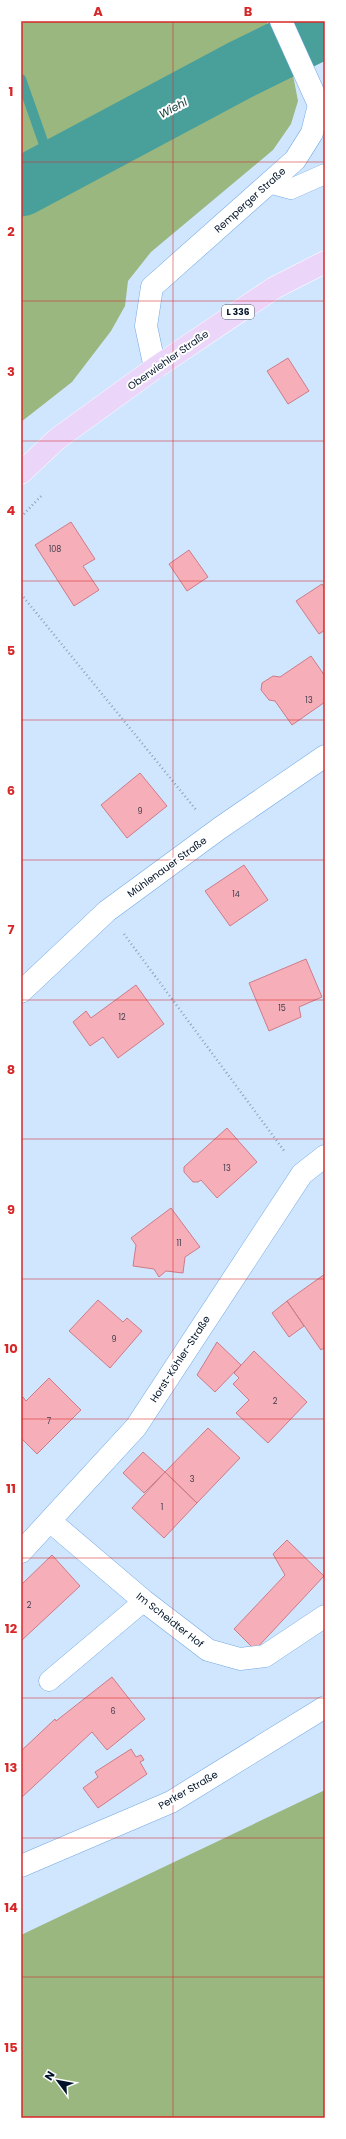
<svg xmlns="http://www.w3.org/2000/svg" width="346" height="2139" viewBox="0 0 346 2139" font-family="Poppins,sans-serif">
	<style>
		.forest { fill: #9ab77f }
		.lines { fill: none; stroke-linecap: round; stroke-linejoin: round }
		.stream { stroke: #49a09b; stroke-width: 10 }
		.river { stroke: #49a09b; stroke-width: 59 }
		.building { fill: #f6afb8; stroke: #cd7b87 }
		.lane-casing { stroke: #72a9e3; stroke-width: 21 }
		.street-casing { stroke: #72a9e3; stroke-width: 23 }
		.primary-casing { stroke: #fff; stroke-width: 23 }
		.path { stroke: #8da2b9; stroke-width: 2.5; stroke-dasharray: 1 3; stroke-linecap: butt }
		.lane { stroke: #fff; stroke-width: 20 }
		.street { stroke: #fff; stroke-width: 22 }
		.primary { stroke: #ebd6fa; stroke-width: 22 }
		.grid { fill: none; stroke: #d62828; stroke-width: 1; stroke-opacity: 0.55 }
		.labels { text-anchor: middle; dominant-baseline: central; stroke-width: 4; stroke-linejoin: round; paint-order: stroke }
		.number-label { font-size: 8px; fill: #3e3a4c }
		.shield { fill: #fff; stroke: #4c5a68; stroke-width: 1 }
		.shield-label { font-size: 9px; font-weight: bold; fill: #001328 }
		.street-label { font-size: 10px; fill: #001328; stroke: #fff }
		.water-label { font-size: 11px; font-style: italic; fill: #0d3735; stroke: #fff }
		.neatline { fill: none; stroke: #d62828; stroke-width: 1.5 }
		.grid-label { font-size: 13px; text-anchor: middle; font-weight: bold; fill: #d62828 }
	</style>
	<rect width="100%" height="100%" fill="#d0e6ff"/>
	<!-- forest -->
	<path class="forest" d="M21 21H266L293 75 298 101 291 124 273 150 151 252 128 281 125 306 111 331 72 382 21 422Z
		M308 21H325V58Z
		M325 1790V2118H21V1935Z"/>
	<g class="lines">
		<!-- stream -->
		<path class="stream" d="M21 79 53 170"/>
		<!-- river -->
		<path class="river" d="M21 187 240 70 325 28"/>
	</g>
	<!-- building -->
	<path class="building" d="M288 358 309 391 288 404 267 371Z
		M71 522 95 559 83 566 99 590 74 606 35 545Z
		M189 550 208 577 187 591 169 564Z
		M322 584 325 589V630L319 634 296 601Z
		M311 656 325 676V702L292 725 275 701 269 700 261 690 262 683 273 676 280 677Z
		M140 773 167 806 127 838 101 805Z
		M244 865 268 900 230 926 205 891Z
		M306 959 322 997 299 1007 301 1017 269 1031 249 983Z
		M136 985 164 1024 118 1058 103 1037 90 1046 73 1022 86 1011 91 1018Z
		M227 1128 257 1162 217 1198 201 1180 198 1182H193L184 1172V1167Z
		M171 1208 200 1247 185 1257 183 1273 166 1271 159 1277 154 1269 133 1266 136 1245 131 1238Z
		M325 1274V1347L321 1350 287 1301Z
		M98 1300 123 1322 127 1318 142 1331 110 1368 69 1331Z
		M287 1301 304 1326 289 1337 272 1313Z
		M217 1342 241 1365 215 1392 197 1375Z
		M254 1351 307 1402 268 1443 236 1413 249 1400 233 1384 239 1378 234 1373Z
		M49 1378 81 1410 37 1454 21 1438V1399L23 1397 26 1401Z
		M208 1428 240 1458 197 1503 165 1472Z
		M143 1452 165 1472 144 1493 123 1473Z
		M165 1472 197 1503 164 1538 132 1508Z
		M287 1540 324 1576 255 1650 234 1629 285 1575 273 1554Z
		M52 1555 80 1586 21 1641V1585Z
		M112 1677 145 1719 107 1750 92 1732 21 1798V1751L55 1719 56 1721Z
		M131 1749 136 1757 141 1755 144 1760 140 1762 147 1774 98 1808 83 1788 98 1777 95 1772Z"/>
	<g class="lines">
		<defs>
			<path id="lane" d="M269 183 291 189 325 174
				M49 1681 144 1601"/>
			<path id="street" d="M155 368 146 326 152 287 295 160 312 133 319 105 281 21
				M21 992 107 911 220 828 325 756
				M50 1521 144 1601 208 1650 240 1659 265 1656 325 1616
				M21 1552 136 1427 302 1174 325 1156
				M21 1866 171 1802 325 1707"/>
			<path id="primary" d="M21 473 57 439 155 368 274 288 325 262"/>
		</defs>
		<!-- lane casing -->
		<use href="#lane" class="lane-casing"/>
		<!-- street casing -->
		<use href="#street" class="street-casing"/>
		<!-- primary casing -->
		<use href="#primary" class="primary-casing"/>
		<!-- path -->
		<path class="path" d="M21 517 43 494
			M21 594 197 811
			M124 934 285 1152"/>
		<!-- lane -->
		<use href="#lane" class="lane"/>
		<!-- street -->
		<use href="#street" class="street"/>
		<!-- primary -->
		<use href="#primary" class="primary"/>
	</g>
	<!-- grid -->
	<path class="grid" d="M173 21V2118M21 162H325M21 301H325M21 441H325M21 581H325M21 720H325M21 860H325M21 1000H325M21 1139H325M21 1279H325M21 1419H325M21 1558H325M21 1698H325M21 1838H325M21 1977H325"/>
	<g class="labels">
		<!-- number labels -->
		<g class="number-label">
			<text x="55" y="549">108</text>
			<text x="309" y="700">13</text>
			<text x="140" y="811">9</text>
			<text x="236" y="894">14</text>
			<text x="282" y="1008">15</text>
			<text x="122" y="1017">12</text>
			<text x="227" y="1168">13</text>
			<text x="179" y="1243">11</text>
			<text x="114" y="1339">9</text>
			<text x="275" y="1401">2</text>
			<text x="49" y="1421">7</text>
			<text x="192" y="1479">3</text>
			<text x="162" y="1507">1</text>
			<text x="29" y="1605">2</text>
			<text x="113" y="1711">6</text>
		</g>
		<!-- shield labels -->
		<rect class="shield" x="222" y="305" width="32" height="14" rx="3"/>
		<g class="shield-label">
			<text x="238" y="312">L 336</text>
		</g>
		<!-- street labels -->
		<g class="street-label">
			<text transform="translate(250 200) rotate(-42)">Remperger Straße</text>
			<text transform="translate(168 360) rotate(-35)">Oberwiehler Straße</text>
			<text transform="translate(167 867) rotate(-36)">Mühlenauer Straße</text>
			<text transform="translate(180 1359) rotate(-57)">Horst-Köhler-Straße</text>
			<text transform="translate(170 1620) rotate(38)">Im Scheidter Hof</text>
			<text transform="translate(188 1790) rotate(-30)">Perker Straße</text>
		</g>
		<!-- water labels -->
		<g class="water-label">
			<text transform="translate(173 108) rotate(-28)">Wiehl</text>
		</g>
	</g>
	<!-- border -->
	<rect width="346" height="2139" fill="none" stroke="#ffffff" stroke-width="44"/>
	<!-- north arrow -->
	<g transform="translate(58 2081) rotate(302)" stroke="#ffffff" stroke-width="3" paint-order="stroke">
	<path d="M0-3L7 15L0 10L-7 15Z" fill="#001328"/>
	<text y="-6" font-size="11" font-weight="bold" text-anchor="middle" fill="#001328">N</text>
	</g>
	<rect x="22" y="22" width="302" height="2095" class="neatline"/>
	<g class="grid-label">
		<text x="98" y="16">A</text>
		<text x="248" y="16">B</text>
		<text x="11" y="96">1</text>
		<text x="11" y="236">2</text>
		<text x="11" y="376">3</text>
		<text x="11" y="515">4</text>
		<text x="11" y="655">5</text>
		<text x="11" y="795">6</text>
		<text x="11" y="934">7</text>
		<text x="11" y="1074">8</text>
		<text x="11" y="1214">9</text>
		<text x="11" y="1353">10</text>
		<text x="11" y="1493">11</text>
		<text x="11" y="1633">12</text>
		<text x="11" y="1772">13</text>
		<text x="11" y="1912">14</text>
		<text x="11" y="2052">15</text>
	</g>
</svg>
